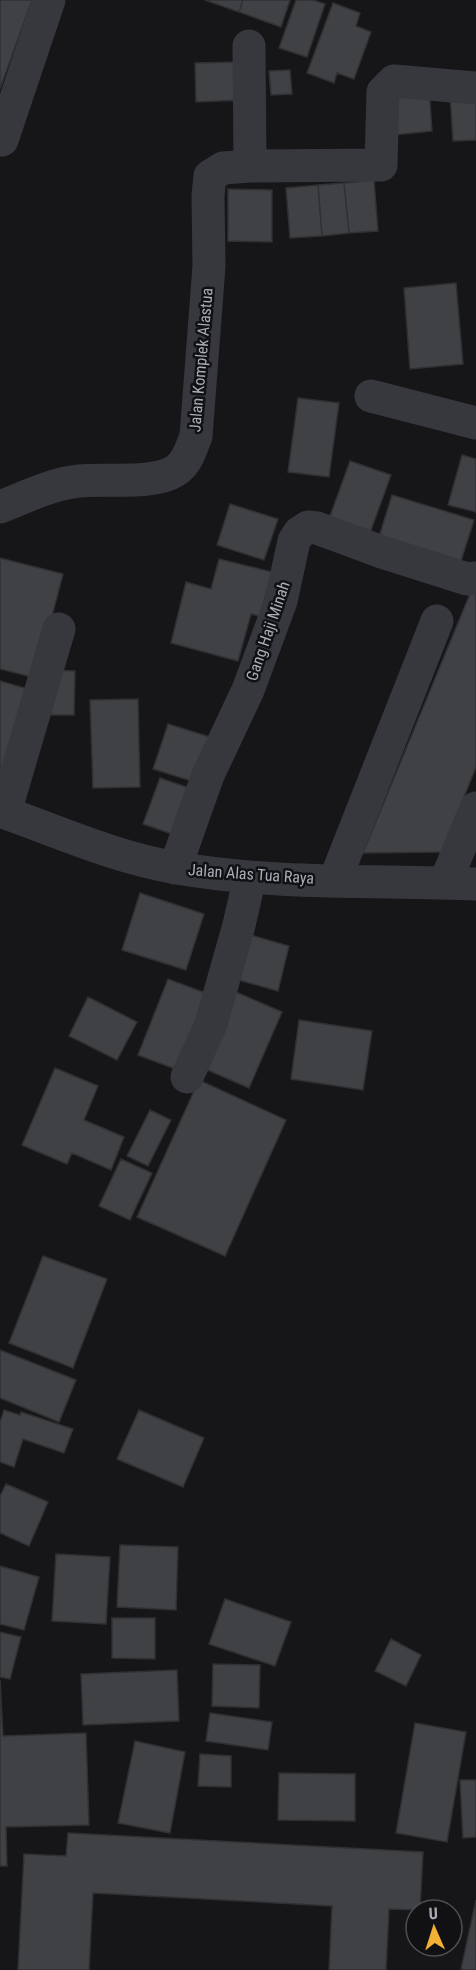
<svg xmlns="http://www.w3.org/2000/svg" width="476" height="1970" viewBox="0 0 476 1970" font-family="'Roboto Condensed',sans-serif">
	<style>
		.building { fill: #404145; stroke: #303034; stroke-width: 1.5 }
		.lines { fill: none; stroke-linecap: round; stroke-linejoin: round }
		.minor { stroke: #37383d; stroke-width: 33 }
		.labels { text-anchor: middle; dominant-baseline: central; stroke-width: 5; stroke-linejoin: round; paint-order: stroke }
		.street-label { font-size: 16px; fill: #a8adb8; stroke: #111113 }
	</style>
	<rect width="100%" height="100%" fill="#161618"/>
	<!-- building -->
	<path class="building" d="M0 0H32L0 89Z
		M205 0H243L239 12Z
		M243 0H290L281 27 239 12Z
		M296 0H313L325 4 307 57 279 48Z
		M333 3 360 13 356 26 371 32 354 79 337 73 334 83 307 73Z
		M242 62 243 100 196 102 195 63Z
		M290 70 292 94 271 95 269 71Z
		M429 88 432 131 394 135 390 91Z
		M476 92V140L453 141 450 94Z
		M374 180 378 231 349 233 344 183Z
		M344 183 349 233 322 236 318 185Z
		M318 185 322 236 290 238 286 188Z
		M228 189 272 190V242L228 241Z
		M456 283 463 364 410 369 404 288Z
		M298 398 339 403 329 477 288 472Z
		M462 455 476 459V512L448 505Z
		M350 461 391 475 370 533 329 519Z
		M392 495 474 520 461 561 379 537Z
		M230 504 278 519 264 560 217 545Z
		M0 558 63 574 36 678 0 669Z
		M219 559 272 572 260 616 251 614 238 661 171 643 186 582 211 589Z
		M472 589 476 590V767L442 852 363 853Z
		M52 670 75 671 74 715H51Z
		M0 681 35 691 0 779Z
		M138 699 140 787 93 788 90 700Z
		M168 724 210 737 195 782 153 769Z
		M160 778 192 789 175 835 143 824Z
		M140 893 204 914 186 970 122 950Z
		M247 934 289 946 278 991 235 979Z
		M168 979 216 997 186 1073 138 1055Z
		M229 989 282 1012 249 1088 196 1065Z
		M88 997 137 1022 117 1060 69 1036Z
		M299 1020 372 1031 363 1090 291 1079Z
		M55 1068 98 1086 84 1120 124 1137 111 1170 72 1153 67 1164 22 1145Z
		M199 1080 286 1120 225 1256 137 1217Z
		M150 1110 171 1120 148 1166 127 1156Z
		M121 1159 152 1173 130 1220 99 1206Z
		M43 1256 107 1279 73 1368 9 1343Z
		M0 1350 76 1380 59 1422 0 1398Z
		M4 1410 20 1415 21 1412 73 1429 64 1453 23 1439 14 1467 0 1462V1422Z
		M139 1410 204 1438 183 1487 117 1459Z
		M6 1484 48 1502 29 1546 0 1533V1496Z
		M120 1545 178 1547 176 1610 117 1607Z
		M56 1554 110 1557 106 1624 52 1621Z
		M0 1566 39 1577 24 1630 0 1624Z
		M225 1599 291 1622 275 1666 209 1644Z
		M112 1618H155V1659L112 1658Z
		M0 1632 21 1637 10 1679 0 1677Z
		M391 1639 421 1655 406 1686 375 1671Z
		M213 1664 260 1665 259 1708 212 1706Z
		M177 1670 179 1721 83 1725 81 1674Z
		M0 1680 3 1736 86 1733 89 1825 6 1827 7 1866H0Z
		M210 1713 272 1722 268 1750 206 1741Z
		M415 1723 466 1732 447 1842 396 1833Z
		M135 1741 185 1752 170 1833 118 1823Z
		M200 1754 231 1756V1787L198 1786Z
		M279 1773 355 1774V1821L278 1820Z
		M460 1780H476V1837L463 1838Z
		M68 1833 423 1852 420 1910 389 1909 386 1970H329L332 1906 93 1893 89 1970H18L24 1854 66 1856Z
		M476 1900V1970H465L461 1969Z"/>
	<g class="lines">
		<!-- minor -->
		<path class="minor" d="M249 46 250 166 381 165 383 92 394 81 476 88
			M2 140 49 0
			M371 396 476 423
			M0 507C26 497 51 484 79 481 106 478 153 485 175 471 187 464 191 449 196 436L209 266 208 195 210 176 223 168 250 166
			M0 811C57 831 116 858 177 868 275 885 377 880 476 884
			M5 812 59 629
			M175 868 208 775 248 690 281 601 294 541 299 533 308 527 317 528 382 552 467 579 476 578
			M335 880 437 621
			M445 883 476 808
			M187 1077 211 1024 239 925 250 877"/>
	</g>
	<g class="labels">
		<!-- street labels -->
		<g class="street-label">
			<text transform="translate(201 360) rotate(-85)">Jalan Komplek Alastua</text>
			<text transform="translate(268 631) rotate(-71)">Gang Haji Minah</text>
			<text transform="translate(251 874) rotate(4)">Jalan Alas Tua Raya</text>
		</g>
	</g>
	<!-- north arrow -->
	<g transform="translate(434 1928) rotate(357)"><circle r="28" fill="#111113" stroke="#4d4f55" stroke-width="1.5"/>
	<path d="M0-4.5L10 22L0 15L-10 22Z" fill="#f2b134"/>
	<text y="-9" font-size="16" font-weight="bold" text-anchor="middle" fill="#a8adb8">U</text>
	</g>
</svg>
